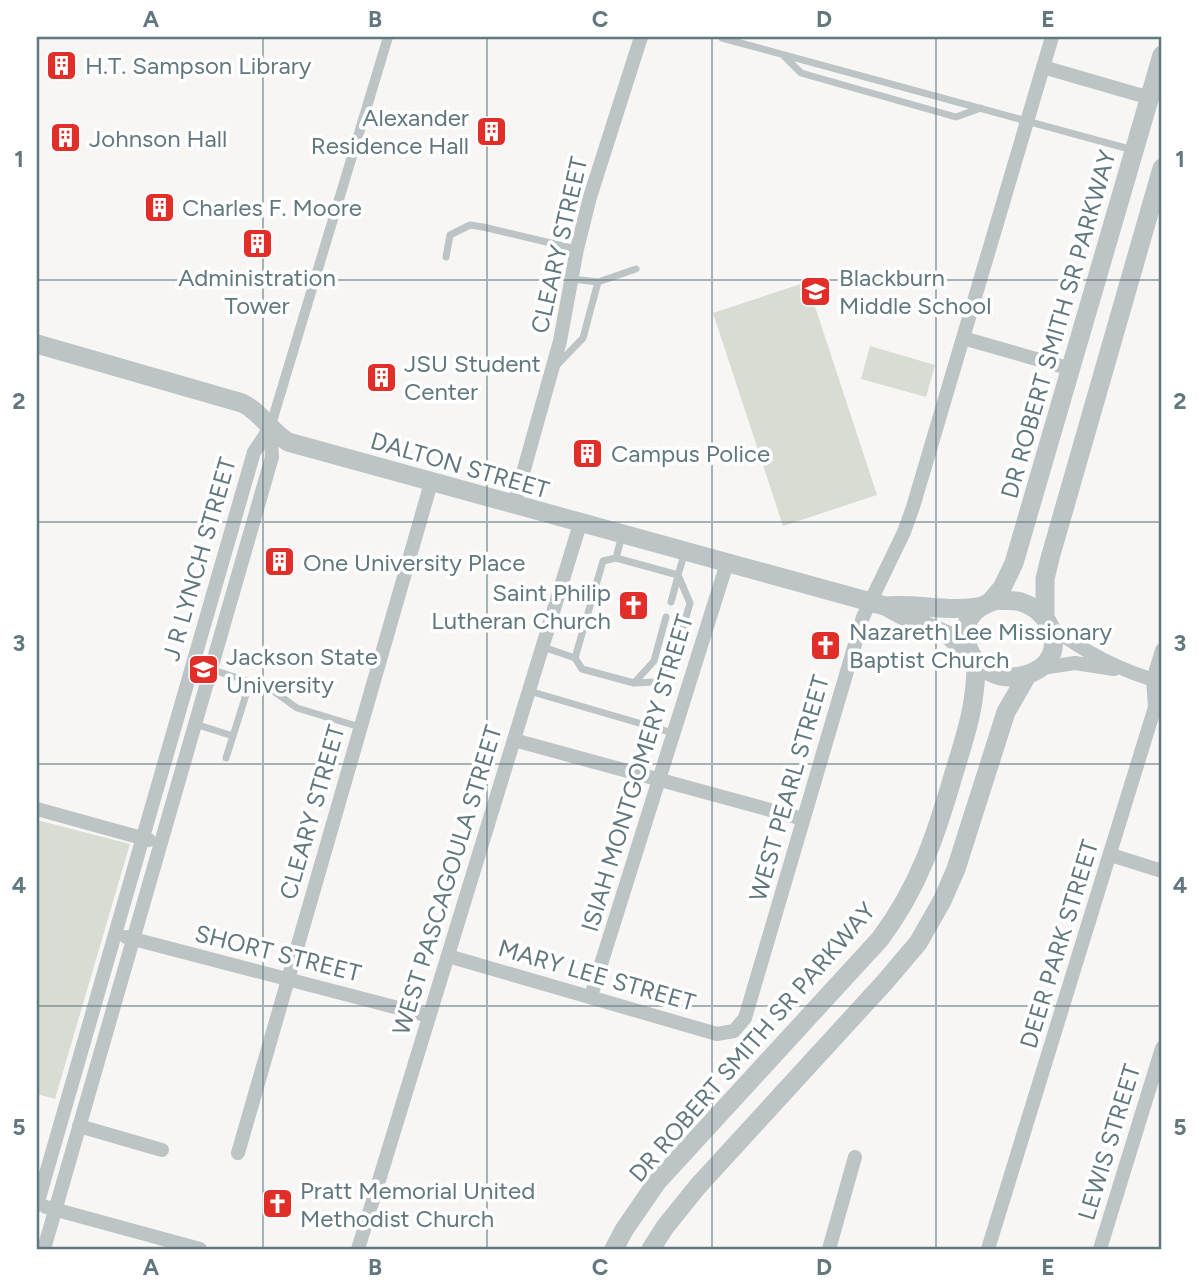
<svg xmlns="http://www.w3.org/2000/svg" width="1199" height="1286" viewBox="0 0 1199 1286" font-family="Figtree,sans-serif">
	<style>
		.green { fill: #d8dcd3 }
		.lines { fill: none; stroke-linecap: round; stroke-linejoin: round }
		.service { stroke: #bdc4c6; stroke-width: 7 }
		.pedestrian { stroke: #bdc4c6; stroke-width: 10 }
		.minor { stroke: #bdc4c6; stroke-width: 14 }
		.tertiary { stroke: #bdc4c6; stroke-width: 19 }
		.grid { fill: none; stroke: #62787f; stroke-width: 2; stroke-opacity: 0.55 }
		.labels { text-anchor: middle; dominant-baseline: central; stroke-width: 7; stroke-linejoin: round; paint-order: stroke }
		.poi-label { font-size: 24px; fill: #62787f; stroke: #fff; text-anchor: start }
		.street-label { font-size: 24px; fill: #62787f; stroke: #fff }
		.neatline { fill: none; stroke: #62787f; stroke-width: 2.5 }
		.grid-label { font-size: 23px; text-anchor: middle; font-weight: bold; fill: #62787f }
	</style>
	<rect width="100%" height="100%" fill="#f7f6f4"/>
	<!-- green -->
	<path class="green" d="M807 282 877 495 783 526 713 313Z
		M870 346 935 365 926 397 861 379Z
		M37 820 130 844 55 1099 37 1094Z"/>
	<g class="lines">
		<!-- service -->
		<path class="service" d="M722 38 1133 150
			M784 56 801 73 956 117 981 108
			M446 257 450 235 470 225 483 227 576 249
			M572 279 598 282 636 269
			M557 365 583 338 598 282
			M616 558 622 535
			M671 602 678 576
			M543 647 575 658 582 669 634 683 655 682 674 660 690 603 678 575
			M575 658 603 561 616 558 678 575 685 552
			M210 669 269 688 297 708 360 727
			M634 683 654 661 666 617
			M529 691 673 733
			M195 724 233 736 250 682
			M226 758 233 736"/>
		<!-- pedestrian -->
		<path class="pedestrian" d="M270 428 388 37"/>
		<!-- minor -->
		<path class="minor" d="M1043 67 1150 98
			M963 338 1071 369
			M514 505 560 341 577 249 590 197 641 37
			M1049 625C1081 650 1121 671 1161 682
			M1042 668 1075 663 1114 669
			M514 740 803 819
			M37 809 149 840
			M1111 855 1162 871
			M126 937 429 1016
			M448 956 717 1034 734 1031 745 1018 863 617 904 532 913 507 1052 37
			M591 996 727 563
			M79 1126 162 1150
			M238 1153 431 483
			M37 1205 254 452 270 428
			M46 1207 200 1249
			M44 1249 272 457 270 428
			M358 1249 580 524
			M829 1249 855 1157
			M988 1249 1155 707 1153 680 1162 650
			M1100 1249 1162 1048"/>
		<!-- tertiary -->
		<path class="tertiary" d="M37 344 242 403C261 412 270 431 288 442L885 606 905 617 948 635 970 656
			M999 600C1006 601 1014 600 1021 602 1059 614 1068 664 1025 675 970 690 937 612 999 600Z
			M990 602 1002 588 1014 563 1162 55
			M885 606C919 603 949 613 983 606
			M1045 617V579L1050 558 1162 168
			M614 1249 624 1230 657 1182 880 939C919 887 936 835 954 773 966 734 976 705 976 663
			M651 1249 665 1227 698 1186 884 983 918 943 942 901 956 869 1006 712 1028 674"/>
	</g>
	<!-- grid -->
	<path class="grid" d="M263 37V1249M487 37V1249M712 37V1249M936 37V1249M37 280H1162M37 522H1162M37 764H1162M37 1006H1162"/>
	<!-- icons -->
	<defs>
		<symbol id="building-square" viewBox="-11 -11 22 22"><rect x="-9" y="-9" width="18" height="18" rx="4" fill="#e22e29" stroke="#fff"/><path d="M-4-6H4V6H1V3H-1V6H-4ZM-2.5-4.3h1.7v1.8h-1.7ZM.8-4.3h1.7v1.8H.8ZM-2.5-1h1.7V.8h-1.7ZM.8-1h1.7V.8H.8Z" fill="#fff"/></symbol>
		<symbol id="school-square" viewBox="-11 -11 22 22"><rect x="-9" y="-9" width="18" height="18" rx="4" fill="#e22e29" stroke="#fff"/><path d="M0-5L7-2L0 1L-7-2ZM-4 1L0 2.5L4 1V4Q0 6-4 4Z" fill="#fff"/></symbol>
		<symbol id="church-square" viewBox="-11 -11 22 22"><rect x="-9" y="-9" width="18" height="18" rx="4" fill="#e22e29" stroke="#fff"/><path d="M-1.2-6h2.4v3.5h3.3v2.4h-3.3V6h-2.4V-.1h-3.3v-2.4h3.3Z" fill="#fff"/></symbol>
		<symbol id="university-square" viewBox="-11 -11 22 22"><rect x="-9" y="-9" width="18" height="18" rx="4" fill="#e22e29" stroke="#fff"/><path d="M0-5L7-2L0 1L-7-2ZM-4 1L0 2.5L4 1V4Q0 6-4 4Z" fill="#fff"/></symbol>
	</defs>
	<g fill-rule="evenodd">
		<use href="#building-square" x="44" y="48" width="35" height="35"/>
		<use href="#building-square" x="474" y="114" width="35" height="35"/>
		<use href="#building-square" x="48" y="120" width="35" height="35"/>
		<use href="#building-square" x="142" y="190" width="35" height="35"/>
		<use href="#building-square" x="240" y="226" width="35" height="35"/>
		<use href="#school-square" x="798" y="274" width="35" height="35"/>
		<use href="#building-square" x="364" y="360" width="35" height="35"/>
		<use href="#building-square" x="570" y="436" width="35" height="35"/>
		<use href="#building-square" x="262" y="544" width="35" height="35"/>
		<use href="#church-square" x="616" y="588" width="35" height="35"/>
		<use href="#church-square" x="808" y="628" width="35" height="35"/>
		<use href="#university-square" x="186" y="652" width="35" height="35"/>
		<use href="#church-square" x="260" y="1186" width="35" height="35"/>
	</g>
	<g class="labels">
		<!-- poi labels -->
		<g class="poi-label">
			<text x="85" y="65">H.T. Sampson Library</text>
			<text x="469" y="117" text-anchor="end">Alexander<tspan x="469" dy="28">Residence Hall</tspan></text>
			<text x="89" y="138">Johnson Hall</text>
			<text x="182" y="207">Charles F. Moore</text>
			<text x="257" y="277" text-anchor="middle">Administration<tspan x="257" dy="28">Tower</tspan></text>
			<text x="839" y="277">Blackburn<tspan x="839" dy="28">Middle School</tspan></text>
			<text x="404" y="363">JSU Student<tspan x="404" dy="28">Center</tspan></text>
			<text x="611" y="453">Campus Police</text>
			<text x="303" y="562">One University Place</text>
			<text x="611" y="592" text-anchor="end">Saint Philip<tspan x="611" dy="28">Lutheran Church</tspan></text>
			<text x="849" y="631">Nazareth Lee Missionary<tspan x="849" dy="28">Baptist Church</tspan></text>
			<text x="226" y="656">Jackson State<tspan x="226" dy="28">University</tspan></text>
			<text x="300" y="1190">Pratt Memorial United<tspan x="300" dy="28">Methodist Church</tspan></text>
		</g>
		<!-- street labels -->
		<g class="street-label">
			<text transform="translate(559 245) rotate(-77)">CLEARY STREET</text>
			<text transform="translate(1058 324) rotate(-74)">DR ROBERT SMITH SR PARKWAY</text>
			<text transform="translate(460 465) rotate(16)">DALTON STREET</text>
			<text transform="translate(199 559) rotate(-74)">J R LYNCH STREET</text>
			<text transform="translate(637 773) rotate(-73)">ISIAH MONTGOMERY STREET</text>
			<text transform="translate(789 788) rotate(-74)">WEST PEARL STREET</text>
			<text transform="translate(312 812) rotate(-74)">CLEARY STREET</text>
			<text transform="translate(447 880) rotate(-73)">WEST PASCAGOULA STREET</text>
			<text transform="translate(1059 944) rotate(-73)">DEER PARK STREET</text>
			<text transform="translate(278 953) rotate(14)">SHORT STREET</text>
			<text transform="translate(597 975) rotate(16)">MARY LEE STREET</text>
			<text transform="translate(752 1042) rotate(-49)">DR ROBERT SMITH SR PARKWAY</text>
			<text transform="translate(1109 1142) rotate(-73)">LEWIS STREET</text>
		</g>
	</g>
	<!-- border -->
	<rect width="1199" height="1286" fill="none" stroke="#ffffff" stroke-width="77"/>
	<rect x="38" y="38" width="1122" height="1210" class="neatline"/>
	<g class="grid-label">
		<text x="151" y="27">A</text>
		<text x="375" y="27">B</text>
		<text x="600" y="27">C</text>
		<text x="824" y="27">D</text>
		<text x="1048" y="27">E</text>
		<text x="19" y="167">1</text>
		<text x="1180" y="167">1</text>
		<text x="19" y="409">2</text>
		<text x="1180" y="409">2</text>
		<text x="19" y="651">3</text>
		<text x="1180" y="651">3</text>
		<text x="19" y="893">4</text>
		<text x="1180" y="893">4</text>
		<text x="19" y="1135">5</text>
		<text x="1180" y="1135">5</text>
		<text x="151" y="1275">A</text>
		<text x="375" y="1275">B</text>
		<text x="600" y="1275">C</text>
		<text x="824" y="1275">D</text>
		<text x="1048" y="1275">E</text>
	</g>
</svg>
